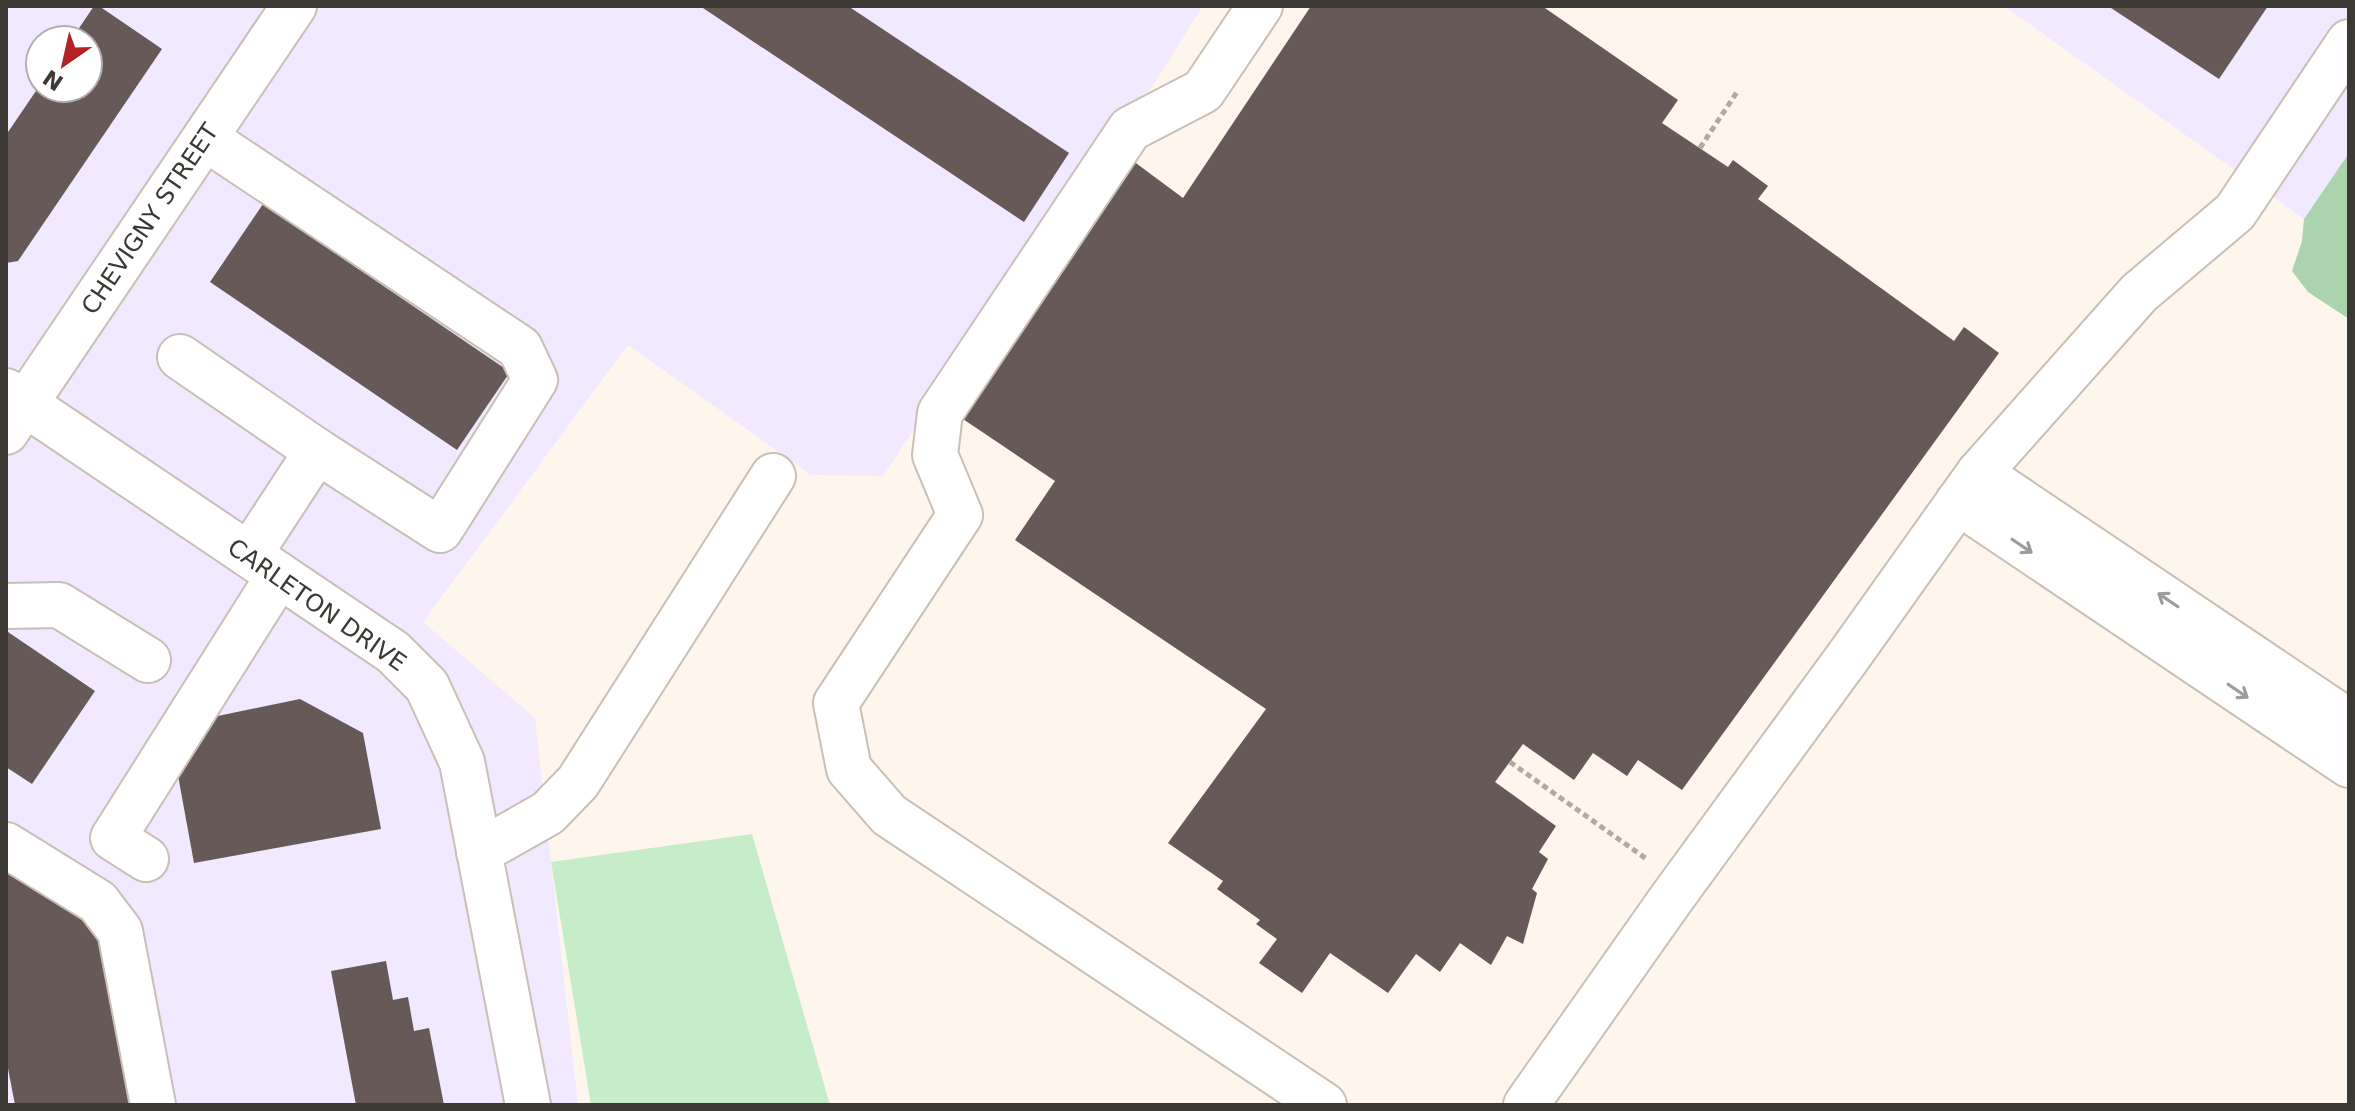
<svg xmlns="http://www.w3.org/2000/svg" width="2355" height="1111" font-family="'DejaVu Sans',sans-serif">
  <rect width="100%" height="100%" fill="#fef6ed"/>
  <g fill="#f0e9ff" fill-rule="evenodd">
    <path d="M6,6H1203L1154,84L1117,122L883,476L811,475L628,345L423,622L535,718L578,1105H6ZM40,40H88V88H40Z"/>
    <polygon points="2004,6 2349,6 2349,153 2304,219"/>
  </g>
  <polygon fill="#c6edc7" points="752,834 830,1105 591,1105 551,862"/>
  <polygon fill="#abd3ad" points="2349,153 2349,319 2308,292 2292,271 2302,241 2304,219"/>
  <g fill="#675957">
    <polygon points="94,6 99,6 162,49 18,261 6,263 6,135 38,88 88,88 88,40 71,40"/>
    <polygon points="700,6 848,6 1069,153 1024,222"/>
    <polygon points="1311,6 1542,6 1678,100 1662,123 1728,167 1733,160 1768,186 1758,199 1954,341 1964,327 1999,353 1682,790 1638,760 1627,776 1593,753 1574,780 1523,744 1495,782 1556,826 1539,852 1548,859 1532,889 1537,893 1523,944 1507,936 1491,965 1460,943 1440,972 1416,954 1388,993 1330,953 1302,993 1259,963 1277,939 1256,924 1260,920 1217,889 1223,881 1168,843 1266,709 1015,540 1055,481 948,409 1125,155 1183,198"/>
    <polygon points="2108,6 2268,6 2219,79"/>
    <polygon points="263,204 510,372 457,450 210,282"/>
    <polygon points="8,632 95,691 32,784 6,767"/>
    <polygon points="300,699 363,733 381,829 194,863 177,770 213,717"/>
    <polygon points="6,860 104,924 138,1105 15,1105 6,1058"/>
    <polygon points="386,961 393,1000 408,997 414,1031 429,1028 444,1105 356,1105 331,971"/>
  </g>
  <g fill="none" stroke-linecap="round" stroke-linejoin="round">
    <defs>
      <g id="minor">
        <polyline points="1260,6 1203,91 1130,129 940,413 935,455 960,515 836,703 849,769 889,815 1324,1105"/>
        <polyline points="205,138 520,348 535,380 440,530 317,451 249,555"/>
        <polyline points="180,357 317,451"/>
        <polyline points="6,391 393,652 427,686 462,762 528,1105"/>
        <polyline points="6,432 294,6"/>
        <polyline points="1979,473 2349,722"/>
        <polyline points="1958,502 2349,765"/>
        <polyline points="6,606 59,605 148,660"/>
        <polyline points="6,845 98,902 120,931 153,1105"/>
        <polyline points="479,852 548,813 578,782 773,476"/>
        <polyline points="146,859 113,838 279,575"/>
        <polyline points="1526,1105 1671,899 1848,657 1979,473 2139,293 2235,212 2349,42"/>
      </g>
    </defs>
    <use href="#minor" stroke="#c9bfb4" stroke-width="48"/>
    <g stroke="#b0aaa3" stroke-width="5" stroke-dasharray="6 4" stroke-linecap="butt">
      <polyline points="1700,148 1737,92"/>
      <polyline points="1510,762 1648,860"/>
    </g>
    <use href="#minor" stroke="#fff" stroke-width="44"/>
  </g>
  <defs><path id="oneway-shaft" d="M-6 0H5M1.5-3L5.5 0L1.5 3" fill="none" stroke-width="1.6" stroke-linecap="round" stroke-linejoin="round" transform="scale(2)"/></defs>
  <g stroke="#9e9c9a">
    <use href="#oneway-shaft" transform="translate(2022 546) rotate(34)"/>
    <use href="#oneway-shaft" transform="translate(2168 600) rotate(-146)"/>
    <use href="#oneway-shaft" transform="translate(2238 691) rotate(34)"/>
  </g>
  <g text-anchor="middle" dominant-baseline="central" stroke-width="8" stroke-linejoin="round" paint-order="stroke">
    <g font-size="24" fill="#3c3834" stroke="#fff">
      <text transform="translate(150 219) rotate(-56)">CHEVIGNY STREET</text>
      <text transform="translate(317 605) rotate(35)">CARLETON DRIVE</text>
    </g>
  </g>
  <rect width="2355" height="1111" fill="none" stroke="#3c3834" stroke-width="16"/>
  <g transform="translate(64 64) rotate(214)"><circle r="38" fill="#ffffff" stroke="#b1afae" stroke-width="2"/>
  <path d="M0-6L14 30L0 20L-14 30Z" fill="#b22123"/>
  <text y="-12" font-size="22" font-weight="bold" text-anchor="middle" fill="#3c3834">N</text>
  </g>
</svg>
